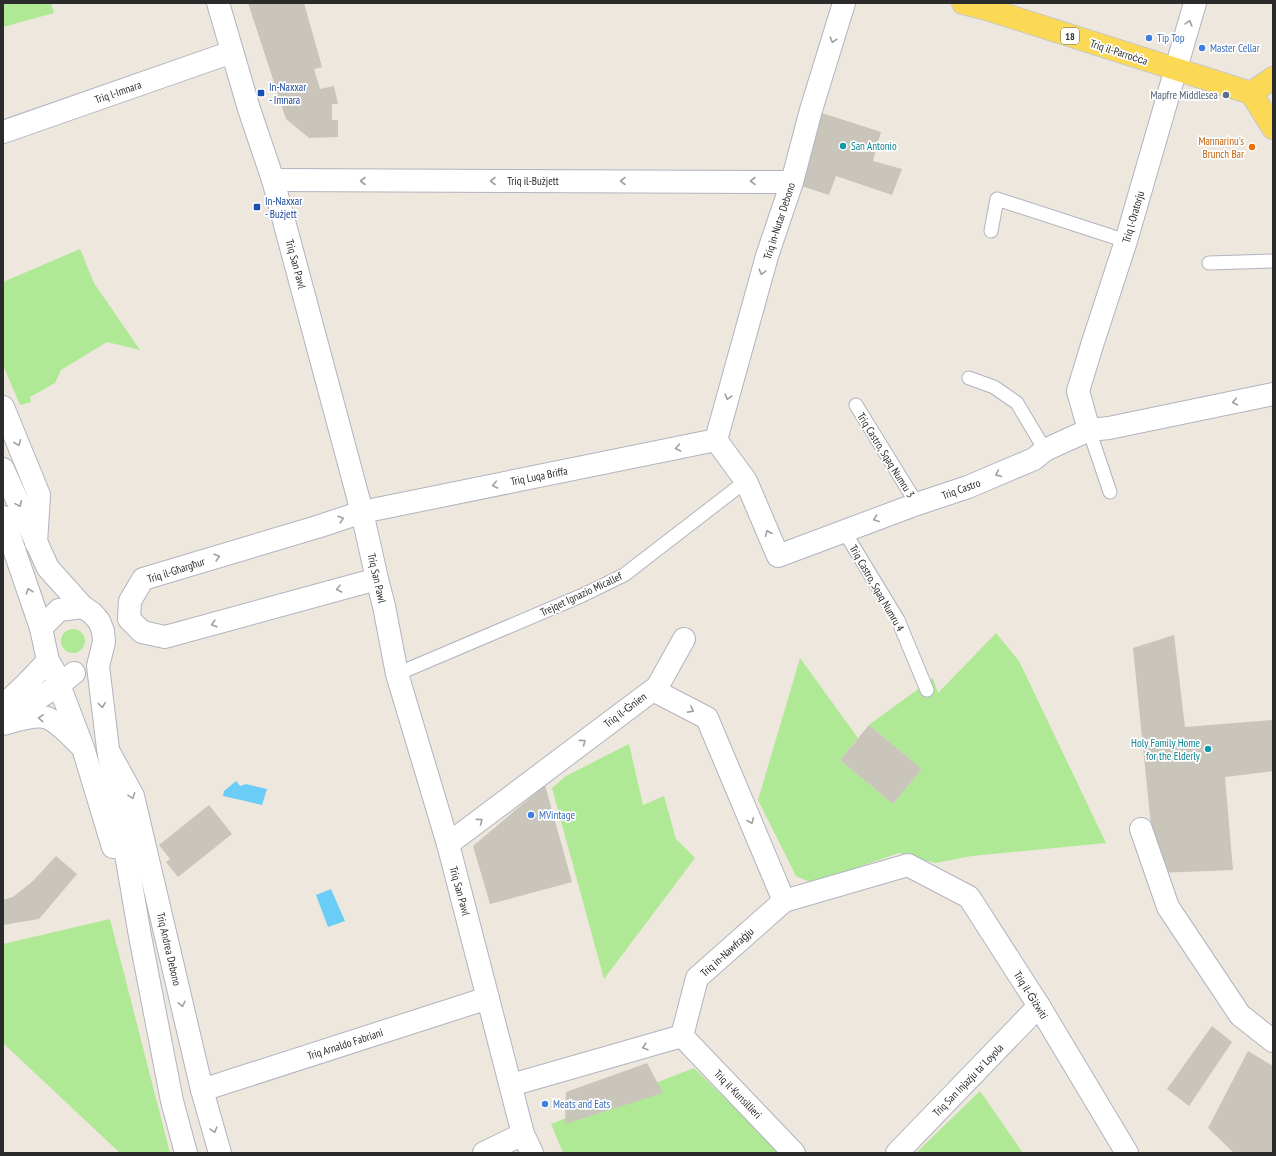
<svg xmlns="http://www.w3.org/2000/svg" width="1276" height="1156" font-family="'PT Sans Narrow',sans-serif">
  <rect width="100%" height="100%" fill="#eee7dd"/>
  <g fill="#afe995">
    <polygon points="3,3 51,3 54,13 3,27"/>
    <polygon points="80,249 94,283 140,350 107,342 61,370 55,383 30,397 31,402 20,405 3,365 3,282"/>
    <circle cx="73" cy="641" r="12"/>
    <polygon points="996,633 1019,661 1106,843 972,856 935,863 899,853 812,883 796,876 758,800 800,658 858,738 840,760 893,804 922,769 869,725 933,678 938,693"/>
    <polygon points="629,744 643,805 664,796 676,839 695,858 604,979 552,788 566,776"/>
    <polygon points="110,919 170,1153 120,1153 3,1043 3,944"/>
    <polygon points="694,1068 781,1153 563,1153 551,1124"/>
    <polygon points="980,1091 1023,1153 916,1153"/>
  </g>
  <g fill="#69cdf7">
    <polygon points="236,781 240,786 246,784 267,789 262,805 223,796 224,791"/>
    <polygon points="331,889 345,921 328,927 316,895"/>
  </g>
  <g fill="#c9c5bb">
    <polygon points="248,3 304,3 322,67 314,69 320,89 334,86 338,104 332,104 332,120 338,120 338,137 309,138 286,119"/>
    <polygon points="819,112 881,132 873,161 902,169 892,195 836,176 829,195 798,185"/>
    <polygon points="1174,635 1185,727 1273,720 1273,771 1225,777 1233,870 1159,873 1151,826 1133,648"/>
    <polygon points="869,725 922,769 893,804 840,760"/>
    <polygon points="545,785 572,882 490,904 473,846"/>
    <polygon points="209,805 232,834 178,877 166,862 170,859 159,845"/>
    <polygon points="56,856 77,874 39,919 3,925 3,900 13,897 34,880"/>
    <polygon points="1212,1026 1232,1042 1189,1106 1167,1089"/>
    <polygon points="1248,1051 1273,1066 1273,1153 1234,1153 1208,1128"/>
    <polygon points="647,1063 663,1093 565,1124 566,1092"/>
  </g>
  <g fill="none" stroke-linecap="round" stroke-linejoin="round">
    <defs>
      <g id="lane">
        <polyline points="991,231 997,199 1126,241"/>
        <polyline points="1209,263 1273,261"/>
        <polyline points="969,378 994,387 1017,403 1045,450"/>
        <polyline points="856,405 917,504"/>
        <polyline points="1089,430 1110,492"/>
        <polyline points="844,531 898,620 927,690"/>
        <polyline points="397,674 583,595 624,575 746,481"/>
      </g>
      <g id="street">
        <polyline points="3,132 232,52"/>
        <polyline points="273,180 792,182"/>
        <polyline points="3,407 39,495 36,543"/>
        <polyline points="1089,430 1078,391 1093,342 1126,241 1195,3"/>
        <polyline points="716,440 746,481 778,556 917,504 968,487 1034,459 1045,450 1089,430 1109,428 1273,394"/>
        <polyline points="716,440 767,256 792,182 811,110 844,3"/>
        <polyline points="377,579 165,637 142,632 129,619 130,601 143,579 317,527 362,512 716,440"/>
        <polyline points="655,691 684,639"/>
        <polyline points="110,754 133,796 202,1090 220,1153"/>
        <polyline points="1141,829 1168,907 1240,1015 1273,1041"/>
        <polyline points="448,844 653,690 707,718 784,901"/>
        <polyline points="682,1036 697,978 784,901 908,865 969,897 1039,1006 1127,1153"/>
        <polyline points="682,1036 794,1153"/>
        <polyline points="511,1085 682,1036"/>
        <polyline points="202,1090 488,998"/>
        <polyline points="484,1153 523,1134"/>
        <polyline points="897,1153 1039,1006"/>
      </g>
      <g id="secondary">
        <polyline points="218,3 249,109 273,180 362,512 377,579 384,606 397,674 448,844 523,1134 532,1153"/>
        <polyline points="3,469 48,568 83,607 92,613 99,621 103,631 104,642 98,666 108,749 140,936 172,1101 186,1153"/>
        <polyline points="3,517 41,628 48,661 53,669 83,748 113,847"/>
        <polyline points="41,628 59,610 83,607"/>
        <polyline points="3,706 24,686 48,661"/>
        <polyline points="5,719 59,685 74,673"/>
        <path d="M3,724C14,721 33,715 44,717C55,719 71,736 79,744"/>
      </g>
      <g id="primary">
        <polyline points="963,3 987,9 1251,93"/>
        <polyline points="1251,93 1273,128"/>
        <polyline points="1251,93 1273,78"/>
      </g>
    </defs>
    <use href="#lane" stroke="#b1b3c0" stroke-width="15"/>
    <use href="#street" stroke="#b1b3c0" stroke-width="24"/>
    <use href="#secondary" stroke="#b1b3c0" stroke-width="24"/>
    <use href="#primary" stroke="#c8c8c8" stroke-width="24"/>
    <use href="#lane" stroke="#fff" stroke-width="13"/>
    <use href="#street" stroke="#fff" stroke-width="22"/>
    <use href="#secondary" stroke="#fff" stroke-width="22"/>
    <use href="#primary" stroke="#fbd955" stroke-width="22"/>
  </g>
  <defs><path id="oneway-chevron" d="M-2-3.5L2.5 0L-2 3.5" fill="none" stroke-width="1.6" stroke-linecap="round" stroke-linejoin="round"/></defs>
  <g stroke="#a0a0a0">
    <use href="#oneway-chevron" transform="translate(1189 23) rotate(-74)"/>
    <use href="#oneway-chevron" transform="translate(833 40) rotate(107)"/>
    <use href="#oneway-chevron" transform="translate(363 181) rotate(-180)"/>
    <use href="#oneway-chevron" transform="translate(493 181) rotate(-180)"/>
    <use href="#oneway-chevron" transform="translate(623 181) rotate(-180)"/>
    <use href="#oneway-chevron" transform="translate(753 181) rotate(-180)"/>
    <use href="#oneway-chevron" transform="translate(762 272) rotate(105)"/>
    <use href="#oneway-chevron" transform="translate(728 397) rotate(105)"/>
    <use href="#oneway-chevron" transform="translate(1235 402) rotate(168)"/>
    <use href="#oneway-chevron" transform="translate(18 443) rotate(68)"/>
    <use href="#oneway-chevron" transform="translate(678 448) rotate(169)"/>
    <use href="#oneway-chevron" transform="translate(998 474) rotate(156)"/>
    <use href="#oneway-chevron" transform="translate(495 485) rotate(169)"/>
    <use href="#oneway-chevron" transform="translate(19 504) rotate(66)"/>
    <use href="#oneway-chevron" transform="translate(341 519) rotate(-19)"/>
    <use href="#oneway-chevron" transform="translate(876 519) rotate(160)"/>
    <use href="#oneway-chevron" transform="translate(768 533) rotate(-113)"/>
    <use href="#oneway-chevron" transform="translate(217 557) rotate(-17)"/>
    <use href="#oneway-chevron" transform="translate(339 589) rotate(166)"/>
    <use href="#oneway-chevron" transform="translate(29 591) rotate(-109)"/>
    <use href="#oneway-chevron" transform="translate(214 624) rotate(164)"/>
    <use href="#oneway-chevron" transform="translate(102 705) rotate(83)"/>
    <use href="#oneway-chevron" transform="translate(691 710) rotate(28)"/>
    <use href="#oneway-chevron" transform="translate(41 718) rotate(-176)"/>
    <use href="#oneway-chevron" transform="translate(583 742) rotate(-37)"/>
    <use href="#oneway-chevron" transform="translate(132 796) rotate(69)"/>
    <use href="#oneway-chevron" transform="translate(480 821) rotate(-37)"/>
    <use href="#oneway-chevron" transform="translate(751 821) rotate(67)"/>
    <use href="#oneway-chevron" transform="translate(182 1004) rotate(77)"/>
    <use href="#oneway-chevron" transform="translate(645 1047) rotate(164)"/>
    <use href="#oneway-chevron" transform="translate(214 1130) rotate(74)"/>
  </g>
  <g fill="#3f7fe0" stroke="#fff" stroke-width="1.5">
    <circle cx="1149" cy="38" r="4"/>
    <circle cx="1202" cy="48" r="4"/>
    <circle cx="531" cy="815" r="4"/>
    <circle cx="545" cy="1104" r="4"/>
  </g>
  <g fill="#1a4fb4" stroke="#fff" stroke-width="1.5">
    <rect x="257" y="89" width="8" height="8" rx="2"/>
    <rect x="253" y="203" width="8" height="8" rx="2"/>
  </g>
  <circle fill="#5c6f8a" stroke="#fff" stroke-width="1.5" cx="1226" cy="95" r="4"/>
  <g fill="#0f9aa8" stroke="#fff" stroke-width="1.5">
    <circle cx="843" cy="146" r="4"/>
    <circle cx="1208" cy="749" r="4"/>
  </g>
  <circle fill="#e8710a" stroke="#fff" stroke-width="1.5" cx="1252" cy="147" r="4"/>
  <g text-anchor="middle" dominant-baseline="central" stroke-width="3.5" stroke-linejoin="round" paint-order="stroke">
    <rect fill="#fff" stroke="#6b6b6b" stroke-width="1" x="1061" y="28" width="18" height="16" rx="3"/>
    <g font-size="10" font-weight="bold" fill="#2b2b2b">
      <text x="1070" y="36">18</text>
    </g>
    <g font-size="11" fill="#366cbe" stroke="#fff" text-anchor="start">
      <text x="1157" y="38">Tip Top</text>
      <text x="1210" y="48">Master Cellar</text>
      <text x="539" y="815">MVintage</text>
      <text x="553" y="1104">Meats and Eats</text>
    </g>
    <g font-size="11" fill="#2b2b2b" stroke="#fff">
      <text transform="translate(1119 52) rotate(18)">Triq il-Parroċċa</text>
      <text transform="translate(118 92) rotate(-19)">Triq l-Imnara</text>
      <text x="533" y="181">Triq il-Bużjett</text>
      <text transform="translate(1133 217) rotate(-74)">Triq l-Oratorju</text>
      <text transform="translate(779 221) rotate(-72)">Triq in-Nutar Debono</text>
      <text transform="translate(296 264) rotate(75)">Triq San Pawl</text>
      <text transform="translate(886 455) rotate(58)">Triq Castro, Sqaq Numru 3</text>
      <text transform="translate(539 476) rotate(-11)">Triq Luqa Briffa</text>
      <text transform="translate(961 489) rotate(-20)">Triq Castro</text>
      <text transform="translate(176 570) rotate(-18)">Triq il-Għargħur</text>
      <text transform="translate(377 578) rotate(77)">Triq San Pawl</text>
      <text transform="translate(877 588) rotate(60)">Triq Castro, Sqaq Numru 4</text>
      <text transform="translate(581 594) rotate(-25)">Trejqet Ignazio Micallef</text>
      <text transform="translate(625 710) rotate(-37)">Triq il-Ġnien</text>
      <text transform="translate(460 891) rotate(75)">Triq San Pawl</text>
      <text transform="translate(169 949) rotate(77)">Triq Andrea Debono</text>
      <text transform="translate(727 952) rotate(-42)">Triq in-Nawfraġju</text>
      <text transform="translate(1031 995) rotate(58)">Triq il-Ġiżwiti</text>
      <text transform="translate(345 1044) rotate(-18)">Triq Arnaldo Fabriani</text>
      <text transform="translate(968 1080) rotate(-46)">Triq San Injazju ta' Loyola</text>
      <text transform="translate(738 1094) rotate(46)">Triq il-Kunsillieri</text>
    </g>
    <g font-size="11" fill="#164399" stroke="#fff" text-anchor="start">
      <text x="269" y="87">In-Naxxar<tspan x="269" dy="13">- Imnara</tspan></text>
      <text x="265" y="201">In-Naxxar<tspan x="265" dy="13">- Bużjett</tspan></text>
    </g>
    <g font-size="11" fill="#4e5e75" stroke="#fff" text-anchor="end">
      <text x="1218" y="95">Mapfre Middlesea</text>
    </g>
    <g font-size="11" fill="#c56008" stroke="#fff" text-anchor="end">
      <text x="1244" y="141">Mannarinu's<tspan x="1244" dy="13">Brunch Bar</tspan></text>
    </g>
    <g font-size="11" fill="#0d838f" stroke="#fff" text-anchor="start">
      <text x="851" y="146">San Antonio</text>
      <text x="1200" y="743" text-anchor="end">Holy Family Home<tspan x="1200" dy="13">for the Elderly</tspan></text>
    </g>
  </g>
  <rect width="1276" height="1156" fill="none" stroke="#2b2b2b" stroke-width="8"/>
</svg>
